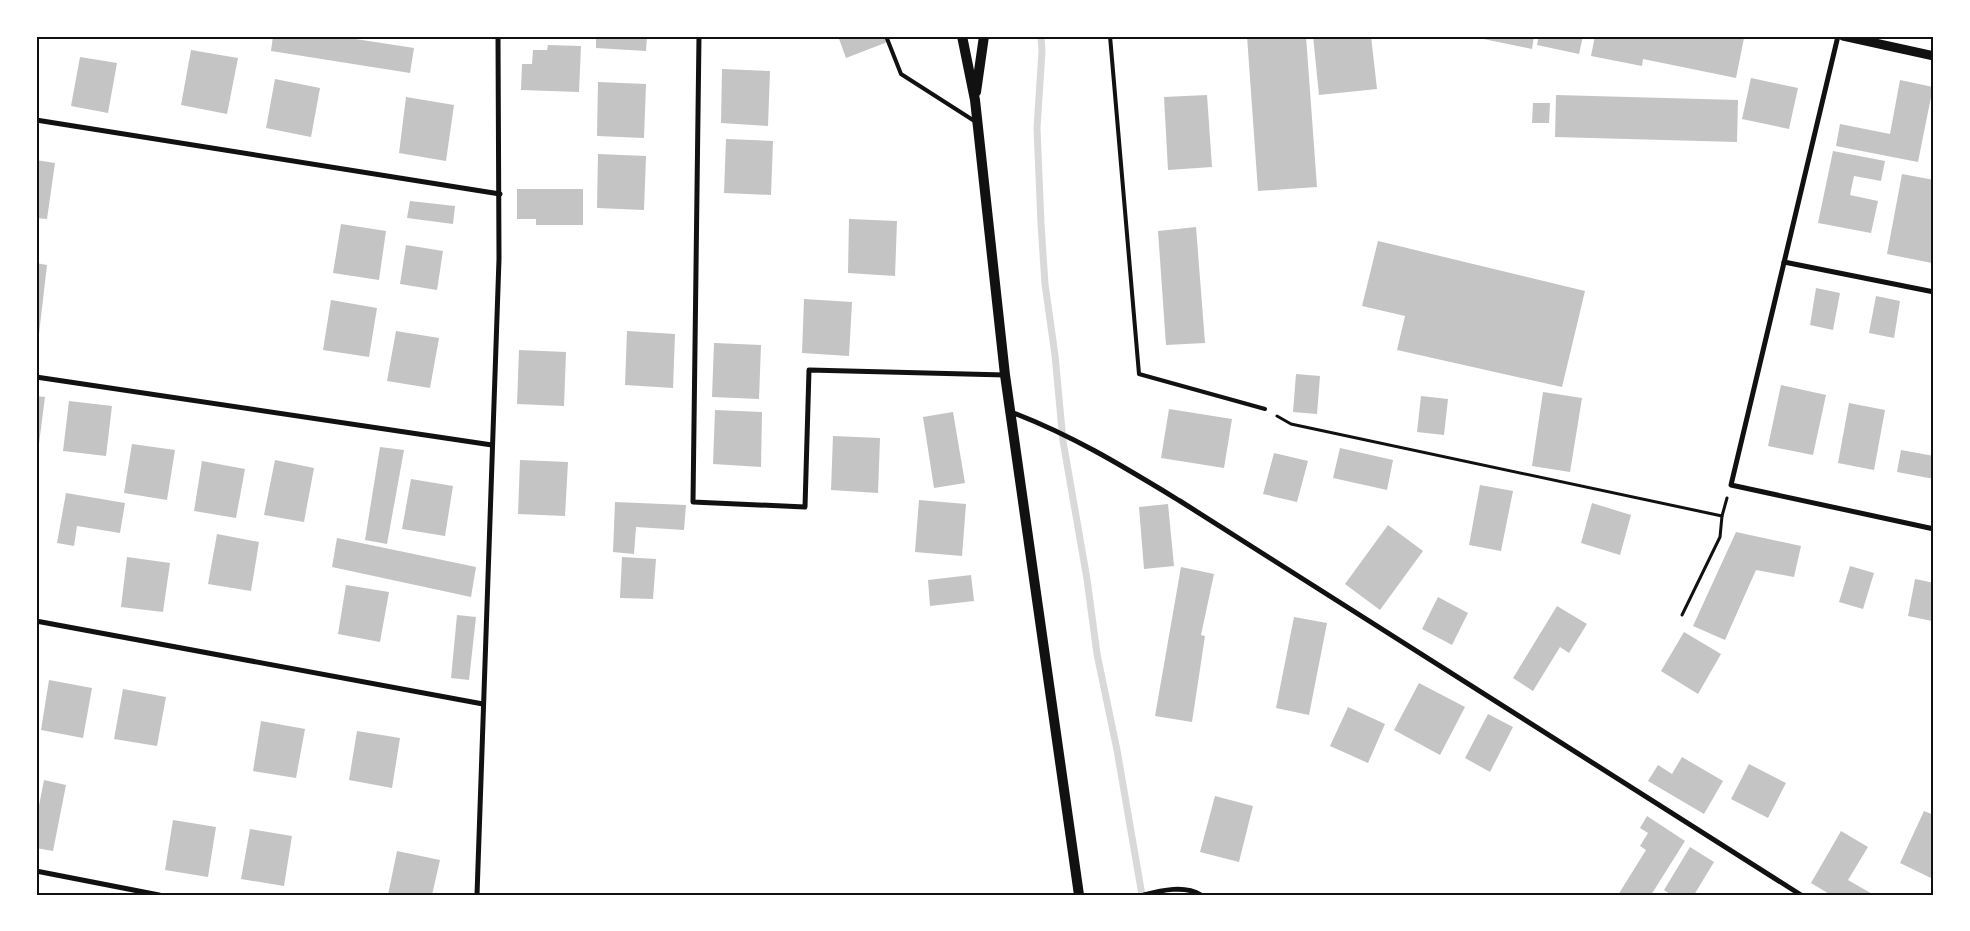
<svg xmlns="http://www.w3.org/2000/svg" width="1970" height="931" font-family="'Source Sans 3',sans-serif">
  <rect width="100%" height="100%" fill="#fff"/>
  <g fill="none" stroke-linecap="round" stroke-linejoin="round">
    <polyline stroke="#d9d9d9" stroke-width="7" points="1041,36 1042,51 1037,128 1041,224 1045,284 1055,355 1063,441 1087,579 1097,654 1117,750 1142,895"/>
  </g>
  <g fill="#c4c4c4">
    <polygon points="273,36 336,36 414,48 410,73 271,51"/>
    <polygon points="596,36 647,36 646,51 596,48"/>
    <polygon points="838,36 888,36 890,41 846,58"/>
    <polygon points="1247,36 1306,36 1317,187 1258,191"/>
    <polygon points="1313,36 1371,36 1377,89 1319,95"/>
    <polygon points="1469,36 1534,36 1532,49"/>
    <polygon points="1539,36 1583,36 1579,54 1537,45"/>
    <polygon points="1595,36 1733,36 1744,38 1736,78 1643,59 1642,66 1591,56"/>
    <polygon points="548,45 581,46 579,92 521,90 522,64 532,64 533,50 547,50"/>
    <polygon points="191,50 238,58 227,114 181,105"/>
    <polygon points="80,57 117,63 108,113 71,106"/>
    <polygon points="722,69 770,71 768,126 721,123"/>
    <polygon points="1751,78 1798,88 1789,129 1742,119"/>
    <polygon points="275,79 320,88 311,137 266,128"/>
    <polygon points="1900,80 1933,87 1918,162 1836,146 1840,124 1890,134"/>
    <polygon points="598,82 646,84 644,138 597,136"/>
    <polygon points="1207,95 1212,167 1168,170 1164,97"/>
    <polygon points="1556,95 1738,100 1737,142 1555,137"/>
    <polygon points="406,97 454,105 446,161 399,153"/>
    <polygon points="1533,103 1550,103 1549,123 1532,123"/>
    <polygon points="726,139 773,141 771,195 724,193"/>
    <polygon points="1833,151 1885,161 1881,181 1854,176 1850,195 1878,201 1871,233 1818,223"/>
    <polygon points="598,154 646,156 644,210 597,208"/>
    <polygon points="36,160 55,163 47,219 36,218"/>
    <polygon points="1902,174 1934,180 1934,252 1932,263 1887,254"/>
    <polygon points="517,189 583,189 583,225 536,225 536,219 517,219"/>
    <polygon points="410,201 455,206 453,224 407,218"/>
    <polygon points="849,219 897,221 895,276 848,273"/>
    <polygon points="341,224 386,231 379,280 333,273"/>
    <polygon points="1196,227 1205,343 1166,345 1158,231"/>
    <polygon points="1378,241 1585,291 1562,387 1397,350 1405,316 1362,306"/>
    <polygon points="406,245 443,251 437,290 400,284"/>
    <polygon points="36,263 47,265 39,334 36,333"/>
    <polygon points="1816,288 1840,293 1833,330 1810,325"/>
    <polygon points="1876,296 1900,301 1894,338 1869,333"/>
    <polygon points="804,299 852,302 849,356 802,353"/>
    <polygon points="331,300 377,308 369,357 323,350"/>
    <polygon points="396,331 439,338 430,388 387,381"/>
    <polygon points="627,331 675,334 673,388 625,385"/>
    <polygon points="714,343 761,345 759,399 712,397"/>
    <polygon points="519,350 566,352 564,406 517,404"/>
    <polygon points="1296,374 1320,376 1317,414 1293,412"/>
    <polygon points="1781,385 1826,395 1813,455 1768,446"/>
    <polygon points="1543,392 1582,398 1570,472 1532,466"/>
    <polygon points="36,396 45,397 39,444 36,444"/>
    <polygon points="1421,396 1448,399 1444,435 1417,432"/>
    <polygon points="69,401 112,406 106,456 63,451"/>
    <polygon points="1849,403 1885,410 1874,470 1838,463"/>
    <polygon points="1169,409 1232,419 1224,468 1161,458"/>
    <polygon points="715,410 762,412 761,467 713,464"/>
    <polygon points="953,412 965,483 934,488 923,417"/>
    <polygon points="833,436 880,438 878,493 831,490"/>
    <polygon points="132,444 175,450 167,500 124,493"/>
    <polygon points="380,447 404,450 387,544 365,540"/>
    <polygon points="1340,448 1393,460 1387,490 1333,478"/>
    <polygon points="1901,450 1934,456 1934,479 1897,472"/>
    <polygon points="1274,453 1308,461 1297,502 1263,494"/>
    <polygon points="275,460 314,468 304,522 264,515"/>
    <polygon points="520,460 568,462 565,516 518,514"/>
    <polygon points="202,461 245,469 236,518 194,511"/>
    <polygon points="411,479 453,486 445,536 402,529"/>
    <polygon points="1480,485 1513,491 1501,551 1469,545"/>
    <polygon points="66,493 125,503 120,533 77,526 74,546 57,543"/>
    <polygon points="919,500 966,504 962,556 915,552"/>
    <polygon points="615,502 686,505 684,530 636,527 634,554 613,552"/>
    <polygon points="1592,503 1631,515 1620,555 1581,543"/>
    <polygon points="1168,504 1174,566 1144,569 1139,507"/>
    <polygon points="1388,525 1423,551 1380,610 1345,584"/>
    <polygon points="1736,532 1801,546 1794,577 1756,570 1725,640 1693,626"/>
    <polygon points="217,534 259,542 251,591 208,584"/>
    <polygon points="337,538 476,567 471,597 332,567"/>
    <polygon points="127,557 170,563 163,612 121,607"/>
    <polygon points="622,557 656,559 653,599 620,598"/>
    <polygon points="1850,566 1874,573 1863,609 1839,602"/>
    <polygon points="1181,567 1214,574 1201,635 1205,636 1192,722 1155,716"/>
    <polygon points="971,575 974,601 930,606 928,580"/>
    <polygon points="1915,579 1934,583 1932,621 1908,616"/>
    <polygon points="346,585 389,592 380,642 338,634"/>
    <polygon points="1438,597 1468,613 1452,645 1422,629"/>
    <polygon points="1557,606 1587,624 1569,653 1560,647 1533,691 1513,678"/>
    <polygon points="457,615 476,617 469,680 451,678"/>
    <polygon points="1294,617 1327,623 1309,715 1276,708"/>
    <polygon points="1684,632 1721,654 1698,694 1661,671"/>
    <polygon points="49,680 92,688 83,738 41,730"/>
    <polygon points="1419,683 1465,707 1440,755 1394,730"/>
    <polygon points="123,689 166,697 157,746 114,739"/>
    <polygon points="1348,707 1385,724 1368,763 1330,746"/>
    <polygon points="1488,714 1513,727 1490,772 1465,758"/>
    <polygon points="261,721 305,729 296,778 253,771"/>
    <polygon points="357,731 400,738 392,788 349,780"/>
    <polygon points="1682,757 1723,781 1704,814 1648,781 1658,765 1672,774"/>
    <polygon points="1749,764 1786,783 1768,818 1731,799"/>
    <polygon points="44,780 66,785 53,851 36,848 36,821"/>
    <polygon points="1215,796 1253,806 1239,862 1200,852"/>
    <polygon points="1924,811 1934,815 1933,879 1900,863"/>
    <polygon points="1647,816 1685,841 1651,895 1618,895 1646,850 1640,846 1648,833 1640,828"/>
    <polygon points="173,820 216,827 208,877 165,870"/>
    <polygon points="250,829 292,836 284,886 241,879"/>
    <polygon points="1841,831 1868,847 1848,880 1874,895 1831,895 1811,883"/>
    <polygon points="1690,847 1714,862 1694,895 1671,895 1664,890"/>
    <polygon points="397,851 440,860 432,895 388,895"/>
  </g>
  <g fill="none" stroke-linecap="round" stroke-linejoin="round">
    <g stroke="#111" stroke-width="3">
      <polyline points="1277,416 1291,424 1722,516 1727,498"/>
      <polyline points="1682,615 1720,537 1722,516"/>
    </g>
    <g stroke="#111" stroke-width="4">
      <polyline points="886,36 901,74 976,122"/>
      <polyline points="1110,36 1139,374 1265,409"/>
    </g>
    <g stroke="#111" stroke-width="5">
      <polyline points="699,36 693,502 805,507 809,370 1005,375"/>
      <polyline points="1838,36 1731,485 1934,529"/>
      <polyline points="36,120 500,194"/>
      <polyline points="1784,262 1934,292"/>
      <polyline points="36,377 492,445"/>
      <path d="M1011,412C1072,435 1124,467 1180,501L1801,895"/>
      <polyline points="36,621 483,704"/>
      <polyline points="36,871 159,895"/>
      <polyline points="477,895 499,259 498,36"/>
      <path d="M1144,895C1162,890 1185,885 1201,895"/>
    </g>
    <polyline stroke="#111" stroke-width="9" points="1843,36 1934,56"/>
    <g stroke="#111" stroke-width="10">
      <polyline points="962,36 975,100 1005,375 1079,895"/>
      <polyline points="976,92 984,36"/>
    </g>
  </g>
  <rect width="1970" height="931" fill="none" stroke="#ffffff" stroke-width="75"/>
  <rect x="38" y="38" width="1894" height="856" fill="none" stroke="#111" stroke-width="2"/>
</svg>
